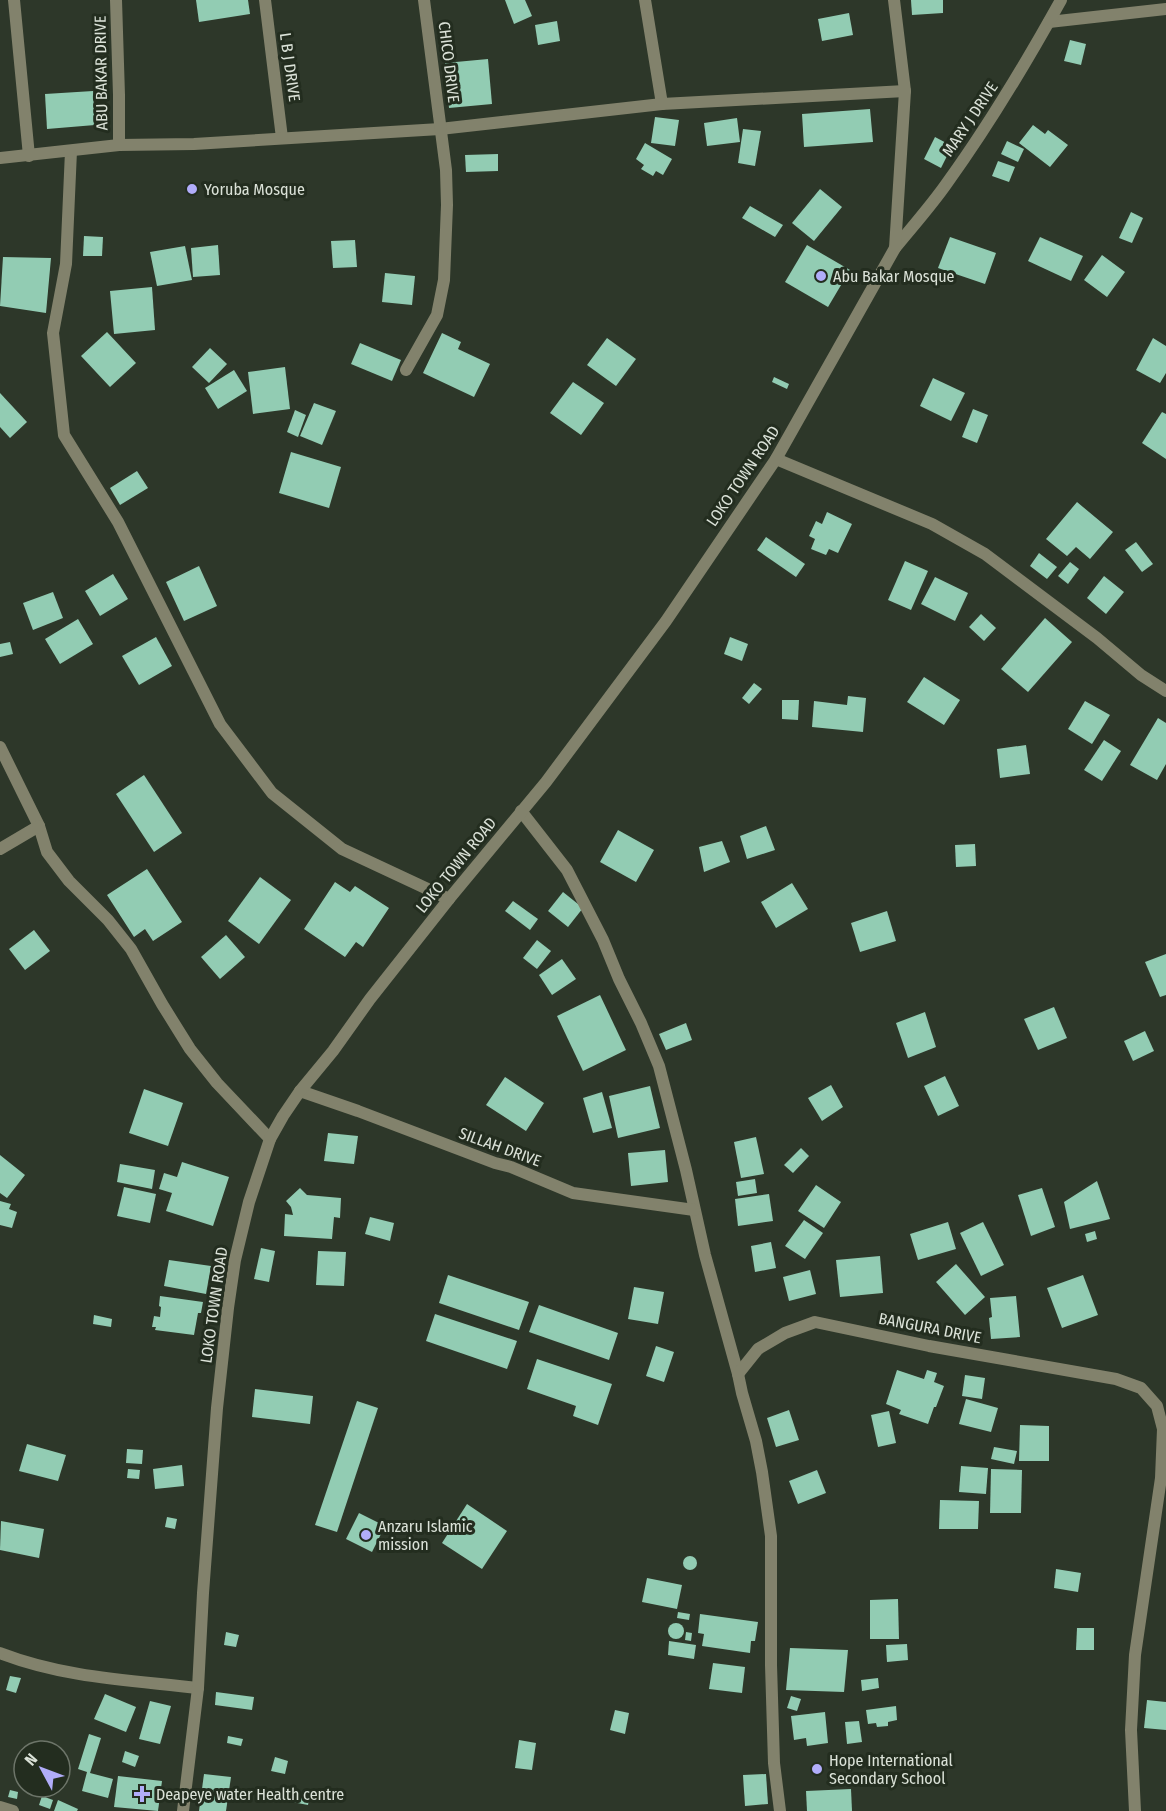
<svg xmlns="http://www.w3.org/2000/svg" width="1166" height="1811" font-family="'Fira Sans Condensed',sans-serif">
  <rect width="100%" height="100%" fill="#2d3729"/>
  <g fill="#92ccb3">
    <polygon points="196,0 248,0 250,14 199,22"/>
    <polygon points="505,0 525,0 532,16 514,24"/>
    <polygon points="911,0 943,0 943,13 912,15"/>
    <polygon points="849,13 853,35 822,41 818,19"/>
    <polygon points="557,21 560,41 538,45 535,25"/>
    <polygon points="1070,40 1086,44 1081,65 1064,61"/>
    <polygon points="488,59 492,104 449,108 445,63"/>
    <polygon points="93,91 95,125 47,129 45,94"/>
    <polygon points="870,109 873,142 804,147 802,114"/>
    <polygon points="655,117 679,120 675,146 651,143"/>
    <polygon points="737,118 740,142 707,146 704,123"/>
    <polygon points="1033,125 1045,134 1048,130 1068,145 1050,167 1019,143"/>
    <polygon points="743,129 761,131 755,166 738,163"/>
    <polygon points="935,137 952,146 941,168 924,159"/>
    <polygon points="1007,141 1024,149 1018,162 1001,154"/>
    <polygon points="645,143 672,159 663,175 656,171 653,176 641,169 644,165 636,159"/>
    <polygon points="498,154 498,171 466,172 465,155"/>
    <polygon points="998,161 1015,167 1009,182 992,176"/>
    <polygon points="820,189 842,207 814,241 792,223"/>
    <polygon points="750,206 783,225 775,237 742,218"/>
    <polygon points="1131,212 1143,218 1132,243 1119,238"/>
    <polygon points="84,236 103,237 102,256 83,256"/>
    <polygon points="950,237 996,253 985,284 938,268"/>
    <polygon points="1040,237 1083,256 1071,281 1028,261"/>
    <polygon points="355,240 357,267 333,268 331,241"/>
    <polygon points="218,245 220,275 193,277 191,248"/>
    <polygon points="807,245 850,270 828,307 785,282"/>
    <polygon points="185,246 192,280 157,286 150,252"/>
    <polygon points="1102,255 1125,272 1107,297 1084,280"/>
    <polygon points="3,257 51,258 46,313 0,306"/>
    <polygon points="385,273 415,276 412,305 382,302"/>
    <polygon points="152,287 155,330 114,334 110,291"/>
    <polygon points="107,332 136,363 110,387 81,356"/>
    <polygon points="442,333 461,342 458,349 490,364 474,397 423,373"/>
    <polygon points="607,338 636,359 616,386 587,365"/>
    <polygon points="1153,338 1166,346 1166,373 1160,383 1136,370"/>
    <polygon points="360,343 401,360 392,381 351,364"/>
    <polygon points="210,348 227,364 209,383 192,367"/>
    <polygon points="285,367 290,409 253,414 248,372"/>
    <polygon points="234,370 247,391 218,409 205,388"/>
    <polygon points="774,377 789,384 787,389 772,382"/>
    <polygon points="933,378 965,393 951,421 920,406"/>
    <polygon points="573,382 604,403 581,435 550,413"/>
    <polygon points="0,393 27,422 10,438 0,427"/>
    <polygon points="314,403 336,411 322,445 300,436"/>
    <polygon points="973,409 988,415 977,443 962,437"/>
    <polygon points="295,410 306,415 298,437 287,432"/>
    <polygon points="1162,412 1166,414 1166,459 1142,443"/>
    <polygon points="291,452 341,467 329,508 279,493"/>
    <polygon points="137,471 148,488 120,505 110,488"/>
    <polygon points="1077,502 1113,532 1090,559 1076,547 1067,556 1046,539"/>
    <polygon points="827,512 852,524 838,553 829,549 826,555 811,549 815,539 809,536 816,521 822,524"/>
    <polygon points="766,537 805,564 796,577 757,550"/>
    <polygon points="1136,542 1153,564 1142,572 1125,550"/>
    <polygon points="1039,553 1057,567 1047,579 1030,566"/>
    <polygon points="905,561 928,571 911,610 888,600"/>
    <polygon points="1070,562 1079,569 1068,584 1058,576"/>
    <polygon points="199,566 217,606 184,621 166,582"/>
    <polygon points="113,574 128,599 100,616 85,591"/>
    <polygon points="1104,576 1124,592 1106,614 1087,598"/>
    <polygon points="935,577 968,593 955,621 921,604"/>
    <polygon points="53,592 63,618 33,630 23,603"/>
    <polygon points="981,614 996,628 984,641 969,627"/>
    <polygon points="1045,618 1072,642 1028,692 1001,669"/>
    <polygon points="78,619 93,644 60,664 45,639"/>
    <polygon points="156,637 172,666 139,685 122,656"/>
    <polygon points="730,637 748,644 742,661 724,654"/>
    <polygon points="10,642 13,654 0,657 0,644"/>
    <polygon points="924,677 960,700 944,725 907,702"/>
    <polygon points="754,683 762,689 749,704 742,698"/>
    <polygon points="848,696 866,698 863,732 812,727 814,701 847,705"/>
    <polygon points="782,700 799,700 798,720 782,719"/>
    <polygon points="1085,701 1110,715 1092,744 1068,729"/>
    <polygon points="1158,718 1166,723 1166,764 1157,780 1130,765"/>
    <polygon points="1104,740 1121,751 1102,781 1084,770"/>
    <polygon points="1026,745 1030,774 1000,778 997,749"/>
    <polygon points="144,775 182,833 154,852 116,794"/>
    <polygon points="766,826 775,850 747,859 740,836"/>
    <polygon points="618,830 654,850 636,882 600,862"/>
    <polygon points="722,841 730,862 704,872 699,847"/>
    <polygon points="975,844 976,866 956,867 955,845"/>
    <polygon points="147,869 182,922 153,941 145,929 134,937 107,895"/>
    <polygon points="260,877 291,900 259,944 228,921"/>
    <polygon points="335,882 350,892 355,886 389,908 363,947 356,942 345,957 304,929"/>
    <polygon points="792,883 808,909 776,928 761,902"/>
    <polygon points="563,892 583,908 568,927 548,911"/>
    <polygon points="513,901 538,919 530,930 505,911"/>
    <polygon points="887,911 896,941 860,952 851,923"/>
    <polygon points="34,930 50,951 25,970 9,949"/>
    <polygon points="226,935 245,957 220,979 201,957"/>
    <polygon points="537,940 551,951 537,969 523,958"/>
    <polygon points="1166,954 1166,995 1160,997 1145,962"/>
    <polygon points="562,959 576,979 552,995 539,975"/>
    <polygon points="600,995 626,1050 583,1071 557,1016"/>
    <polygon points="1054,1007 1067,1038 1038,1050 1024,1019"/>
    <polygon points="925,1012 936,1047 908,1058 896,1023"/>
    <polygon points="686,1023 692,1040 666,1050 659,1034"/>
    <polygon points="1145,1031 1154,1051 1133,1061 1124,1041"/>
    <polygon points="945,1076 959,1106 938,1116 924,1086"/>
    <polygon points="505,1077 544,1103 526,1131 486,1105"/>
    <polygon points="831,1085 843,1107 822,1121 808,1098"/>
    <polygon points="650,1086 660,1128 618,1138 609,1096"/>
    <polygon points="144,1089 183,1103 168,1146 129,1133"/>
    <polygon points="602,1092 612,1128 593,1133 583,1098"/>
    <polygon points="328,1133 358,1136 354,1164 324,1161"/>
    <polygon points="756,1137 764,1174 741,1178 734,1142"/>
    <polygon points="801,1148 809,1156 793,1173 784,1165"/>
    <polygon points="665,1150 668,1182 631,1186 628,1153"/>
    <polygon points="0,1155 25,1175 7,1198 0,1193"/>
    <polygon points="182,1162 229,1177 213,1226 166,1211 172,1193 159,1189 164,1173 177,1177"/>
    <polygon points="120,1164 155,1170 152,1189 117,1182"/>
    <polygon points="755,1179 757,1193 738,1196 736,1182"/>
    <polygon points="1097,1181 1110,1219 1070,1229 1064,1202"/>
    <polygon points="816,1185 841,1202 824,1228 798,1211"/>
    <polygon points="124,1187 156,1194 150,1223 117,1216"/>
    <polygon points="300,1188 307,1195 341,1198 340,1218 334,1217 332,1239 284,1236 285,1214 293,1215 291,1207 286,1201"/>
    <polygon points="1042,1188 1055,1227 1031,1236 1018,1195"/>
    <polygon points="769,1194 773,1221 738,1226 735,1199"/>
    <polygon points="0,1201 11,1204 9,1209 17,1212 12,1228 0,1225"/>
    <polygon points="370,1217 394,1223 390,1241 365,1234"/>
    <polygon points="804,1220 823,1233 805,1259 785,1246"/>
    <polygon points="948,1222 956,1249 918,1260 910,1234"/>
    <polygon points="983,1222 1004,1265 981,1276 960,1233"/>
    <polygon points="1095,1231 1097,1239 1087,1242 1085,1234"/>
    <polygon points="771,1242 776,1268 755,1272 751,1246"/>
    <polygon points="261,1248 275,1251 269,1282 254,1279"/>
    <polygon points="318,1251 346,1252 344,1286 316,1285"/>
    <polygon points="880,1256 883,1293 840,1297 836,1260"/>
    <polygon points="169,1260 211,1266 206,1294 164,1286"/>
    <polygon points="956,1264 985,1297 965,1315 936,1282"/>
    <polygon points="810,1270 816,1294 789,1301 783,1277"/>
    <polygon points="448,1275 529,1302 519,1330 439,1303"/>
    <polygon points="1083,1275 1098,1315 1062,1328 1047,1288"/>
    <polygon points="634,1287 664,1292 658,1324 628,1319"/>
    <polygon points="160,1296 203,1302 201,1313 198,1313 194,1335 155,1330 156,1327 152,1327 154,1316 160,1317 161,1307 159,1306"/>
    <polygon points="1016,1296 1020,1337 991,1339 989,1318 992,1317 990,1298"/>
    <polygon points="539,1305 618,1333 609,1360 529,1332"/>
    <polygon points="435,1314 517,1341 507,1369 426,1341"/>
    <polygon points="94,1315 112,1319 111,1327 93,1324"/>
    <polygon points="656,1346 674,1352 664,1382 646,1376"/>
    <polygon points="537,1359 612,1384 598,1425 573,1416 576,1406 527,1389"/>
    <polygon points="897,1370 924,1379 927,1370 937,1373 934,1382 944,1386 936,1407 934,1407 928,1424 899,1414 901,1410 886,1404"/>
    <polygon points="965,1375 985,1378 982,1399 962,1396"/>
    <polygon points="255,1389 313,1396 310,1424 252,1417"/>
    <polygon points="966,1399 998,1408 991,1432 959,1424"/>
    <polygon points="357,1401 378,1408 337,1532 315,1525"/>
    <polygon points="789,1410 799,1440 776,1447 767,1418"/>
    <polygon points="889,1411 896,1443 878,1447 871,1415"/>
    <polygon points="1020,1425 1049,1426 1049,1461 1019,1461"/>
    <polygon points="27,1444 66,1455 58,1481 19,1471"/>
    <polygon points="994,1447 1017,1451 1014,1464 991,1459"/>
    <polygon points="127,1449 143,1450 142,1464 126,1463"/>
    <polygon points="182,1465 184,1486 155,1489 153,1469"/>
    <polygon points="961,1466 988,1468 986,1494 959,1492"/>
    <polygon points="128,1469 140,1470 139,1479 127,1478"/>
    <polygon points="991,1469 1022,1470 1021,1513 990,1513"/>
    <polygon points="817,1470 826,1493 798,1504 789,1481"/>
    <polygon points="940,1500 979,1501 978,1529 939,1529"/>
    <polygon points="467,1504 507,1531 482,1569 442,1543"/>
    <polygon points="359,1513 385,1526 372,1552 346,1539"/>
    <polygon points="167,1517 177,1519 175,1529 165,1527"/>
    <polygon points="1,1521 44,1529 39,1558 0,1550"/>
    <circle cx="690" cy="1563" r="7"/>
    <polygon points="1056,1569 1081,1573 1078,1592 1054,1588"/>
    <polygon points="647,1578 682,1585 677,1609 642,1602"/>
    <polygon points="898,1599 899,1639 870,1639 870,1600"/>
    <polygon points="678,1612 690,1614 689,1620 677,1618"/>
    <polygon points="700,1614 758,1622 755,1641 751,1641 750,1653 702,1646 704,1634 698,1633"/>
    <circle cx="676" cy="1631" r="8"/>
    <polygon points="1077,1628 1094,1628 1094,1650 1076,1650"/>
    <polygon points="226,1632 239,1635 236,1647 224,1645"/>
    <polygon points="686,1632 692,1633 691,1641 685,1640"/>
    <polygon points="669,1641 696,1645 694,1659 668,1655"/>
    <polygon points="907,1644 908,1660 887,1662 886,1645"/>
    <polygon points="790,1648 848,1650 844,1692 786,1690"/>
    <polygon points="713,1663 745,1667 742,1693 709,1689"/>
    <polygon points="10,1676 21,1678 16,1693 6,1690"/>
    <polygon points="878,1678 879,1688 862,1691 861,1680"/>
    <polygon points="216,1692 254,1697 252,1710 215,1705"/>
    <polygon points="105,1694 136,1707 126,1732 94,1719"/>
    <polygon points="791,1696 801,1699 797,1711 787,1708"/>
    <polygon points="1147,1700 1166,1702 1166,1730 1144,1728"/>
    <polygon points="150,1701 171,1706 160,1744 139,1739"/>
    <polygon points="896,1706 897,1720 888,1722 888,1726 877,1727 876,1723 868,1724 866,1710"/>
    <polygon points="615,1710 629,1713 625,1734 610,1730"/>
    <polygon points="825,1712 828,1743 807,1746 806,1738 794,1740 791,1716"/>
    <polygon points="859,1721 862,1742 847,1744 845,1722"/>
    <polygon points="89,1734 101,1738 90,1773 113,1779 108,1798 82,1791 87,1772 78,1769"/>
    <polygon points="228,1736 243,1739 241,1746 227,1743"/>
    <polygon points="519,1740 536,1743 532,1770 515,1768"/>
    <polygon points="125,1751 139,1756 135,1767 122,1762"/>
    <polygon points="275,1757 288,1761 285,1774 271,1771"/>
    <polygon points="204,1774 231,1777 226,1811 199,1811"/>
    <polygon points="766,1774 768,1804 745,1806 743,1775"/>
    <polygon points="118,1776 162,1781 158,1811 114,1807"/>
    <polygon points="851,1789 852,1811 807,1811 806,1791"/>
    <polygon points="10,1790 18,1792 17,1799 8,1797"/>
    <polygon points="293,1792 310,1794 308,1805 292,1802"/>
    <polygon points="42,1796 53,1800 50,1809 39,1805"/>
    <polygon points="58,1800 78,1809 77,1811 54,1811"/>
  </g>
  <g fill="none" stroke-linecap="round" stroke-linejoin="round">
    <g stroke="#82826c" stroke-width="12">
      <polyline points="14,0 29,156"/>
      <polyline points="116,0 119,95 119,145"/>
      <polyline points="265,0 282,138"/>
      <polyline points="645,0 662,104"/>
      <polyline points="1049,22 1166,9"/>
      <polyline points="71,151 66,264 53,333 64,435 118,522 220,724 272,793 342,849 449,899"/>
      <polyline points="0,158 119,145 194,144 440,129 662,104 905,91"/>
      <path d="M895,248C912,227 931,206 947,183C989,125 1026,63 1061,0"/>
      <polyline points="406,370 437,315 444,280 447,205 446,170 424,0"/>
      <polyline points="776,459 932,524 985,554 1097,638 1141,675 1166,691"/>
      <polyline points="0,747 39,826 47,852 69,881 108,920 131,949 162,1004 190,1049 217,1083 270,1139"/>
      <polyline points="521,811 567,870 603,940 619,979 641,1023 659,1066 686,1170 705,1255 738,1374 742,1393 756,1441 762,1472 771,1536 771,1665 774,1763 780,1811"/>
      <polyline points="0,849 39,826"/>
      <polyline points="300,1091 358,1111 495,1163 511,1167 573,1193 694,1210"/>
      <polyline points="738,1374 758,1349 785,1333 815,1322 929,1346 1116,1379 1141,1388 1157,1406 1163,1429 1161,1478 1135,1655 1131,1730 1135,1811"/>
      <path d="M0,1653C65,1678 130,1680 198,1688"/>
      <polyline points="0,1807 13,1811"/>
      <polyline points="183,1811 198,1688 203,1593 217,1408 228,1308 235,1260 249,1202 270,1139 283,1116 300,1091 333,1051 370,999 449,899 546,782 666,621 776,459 895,248 905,91 894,0"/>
    </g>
  </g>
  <g fill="#b1adfa" stroke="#232d1f" stroke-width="2">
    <circle cx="192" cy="189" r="6"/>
    <circle cx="821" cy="276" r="6"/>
    <circle cx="366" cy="1535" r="6"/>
    <circle cx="817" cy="1769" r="6"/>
    <path d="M139 1785h6v6h6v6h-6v6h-6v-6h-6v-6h6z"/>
  </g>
  <g text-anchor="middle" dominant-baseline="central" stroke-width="6" stroke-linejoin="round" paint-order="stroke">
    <g font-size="16" fill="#dbe2d8" stroke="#232d1f">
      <text transform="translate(449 62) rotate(83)">CHICO DRIVE</text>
      <text transform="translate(290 67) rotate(82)">L B J DRIVE</text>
      <text transform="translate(101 73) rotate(-91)">ABU BAKAR DRIVE</text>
      <text transform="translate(970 119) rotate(-56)">MARY J DRIVE</text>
      <text transform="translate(743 476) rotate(-56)">LOKO TOWN ROAD</text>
      <text transform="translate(456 865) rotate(-51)">LOKO TOWN ROAD</text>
      <text transform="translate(500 1147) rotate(20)">SILLAH DRIVE</text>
      <text transform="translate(214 1305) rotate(-82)">LOKO TOWN ROAD</text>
      <text transform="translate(930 1328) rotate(11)">BANGURA DRIVE</text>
    </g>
    <g font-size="16" fill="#dbe2d8" stroke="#232d1f" text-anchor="start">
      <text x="204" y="189">Yoruba Mosque</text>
      <text x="833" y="276">Abu Bakar Mosque</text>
      <text x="378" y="1526">Anzaru Islamic<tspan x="378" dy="18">mission</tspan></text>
      <text x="829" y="1760">Hope International<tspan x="829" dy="18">Secondary School</tspan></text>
      <text x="156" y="1794">Deapeye water Health centre</text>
    </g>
  </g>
  <g transform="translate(42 1769) rotate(311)"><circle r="28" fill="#232d1f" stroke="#6d7569" stroke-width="1.5"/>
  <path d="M0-4.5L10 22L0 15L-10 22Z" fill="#b1adfa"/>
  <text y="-9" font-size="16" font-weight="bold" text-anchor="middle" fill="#dbe2d8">N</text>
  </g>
</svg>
